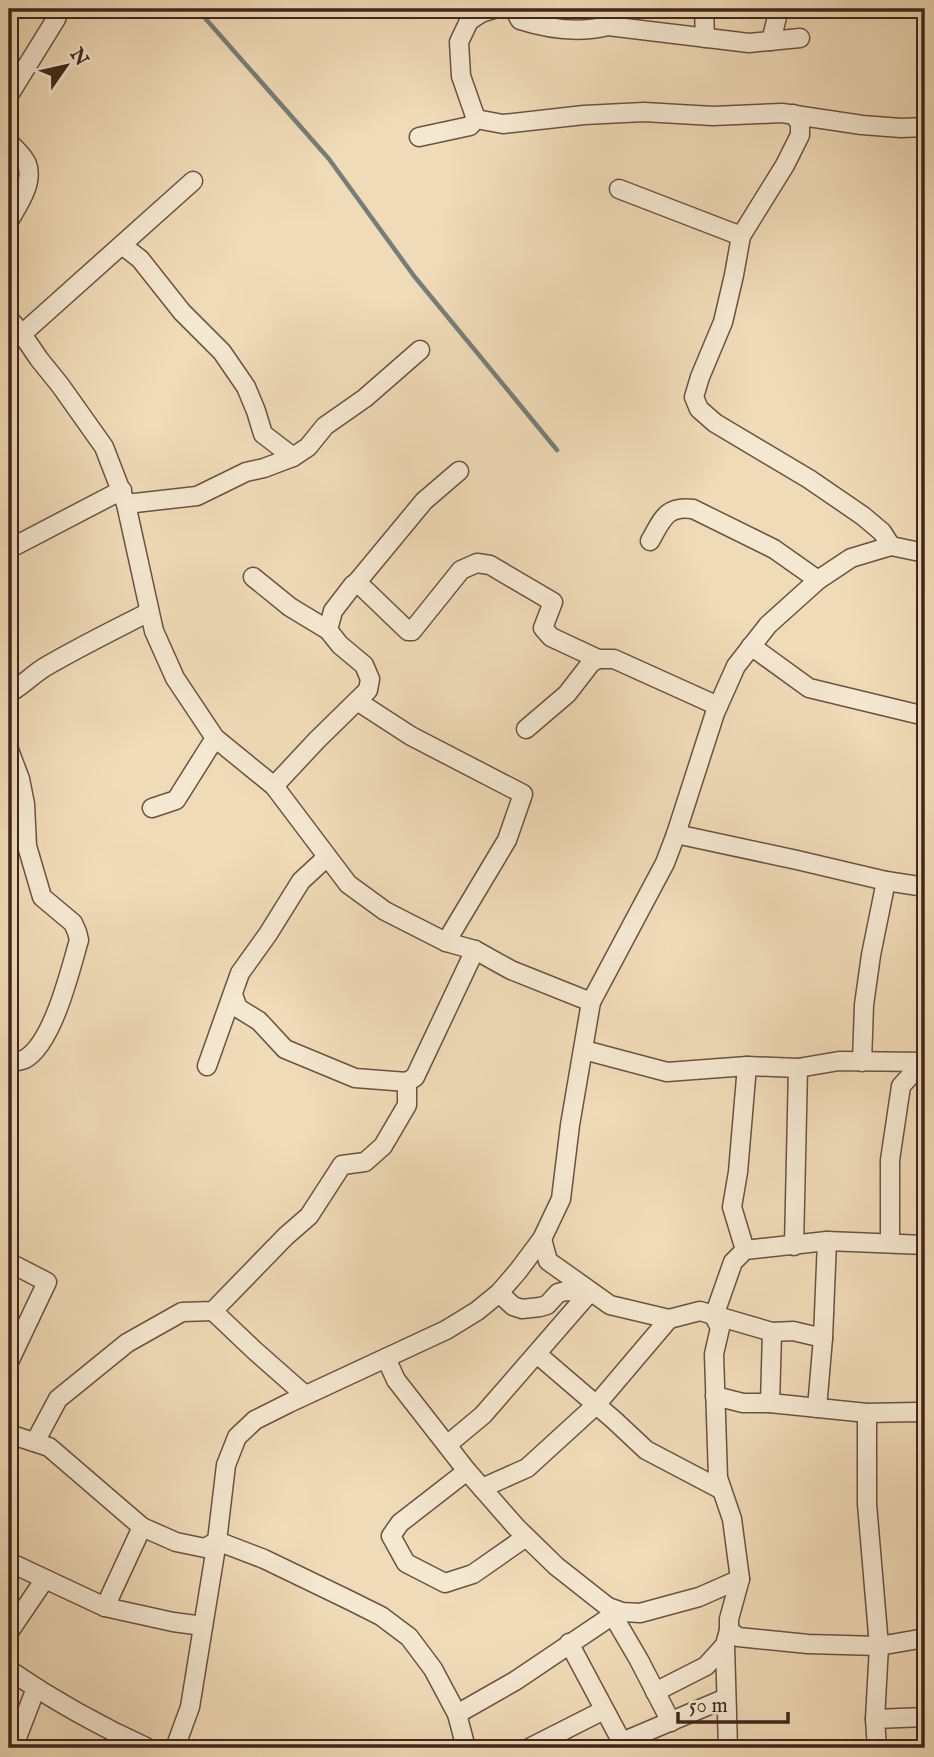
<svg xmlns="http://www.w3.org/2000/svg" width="934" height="1757" font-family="'IM FELL English',serif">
  <rect width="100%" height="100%" fill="#f0dbb8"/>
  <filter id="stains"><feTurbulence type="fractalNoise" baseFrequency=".00286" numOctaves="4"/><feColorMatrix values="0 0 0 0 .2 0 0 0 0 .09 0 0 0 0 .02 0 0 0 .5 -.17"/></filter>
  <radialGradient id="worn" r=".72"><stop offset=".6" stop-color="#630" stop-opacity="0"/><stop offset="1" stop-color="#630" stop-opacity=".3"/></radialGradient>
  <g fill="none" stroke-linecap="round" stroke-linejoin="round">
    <polyline stroke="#777e79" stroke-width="4.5" points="197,9 329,159 414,276 557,450"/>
    <defs>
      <g id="minor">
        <path d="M514,9L520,20C548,29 580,33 608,26L749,43L800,38"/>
        <polyline points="704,9 705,38"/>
        <polyline points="771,41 779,9"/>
        <polyline points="9,95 56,19 60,9"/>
        <polyline points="793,114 800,123 800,135 785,165 741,236 734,275 723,322 700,377 694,397 699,409 715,423 809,479 863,516 882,532 891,546"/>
        <polyline points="476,119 461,76 459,42 469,21 481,13 494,9"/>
        <polyline points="419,137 470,126 476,119 503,124 584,115 644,112 713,116 782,113 862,125 901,128 925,127"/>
        <path d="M9,142C15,149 24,156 27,164C34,183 18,205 9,221"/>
        <polyline points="619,189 741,236"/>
        <polyline points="122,245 140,259 182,312 222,352 246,387 256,411 263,434 293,457"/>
        <polyline points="9,319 22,334 39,359 60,385 104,447 126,504 154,631 175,678 215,738 274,786 348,884 385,911 446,942 475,950 511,970 591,1002"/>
        <polyline points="22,334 193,181"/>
        <polyline points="126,504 197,496 246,472 264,468 293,457 308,447 325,426 365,398 420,350"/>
        <path d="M650,541C662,520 666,505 693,509L774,549L818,580"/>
        <polyline points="9,549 122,490"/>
        <polyline points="253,577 290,607 328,630 340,645 364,665 370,679 368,690 317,740 274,786"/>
        <polyline points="357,582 408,631 412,631 461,570 477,563 490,565 553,602 543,628 551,637 598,659 614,659 718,706"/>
        <polyline points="328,630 333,611 353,585 357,582 424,501 459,471"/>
        <polyline points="751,646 809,688 925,716"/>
        <path d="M9,693C22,686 32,675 45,667C79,647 114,630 149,612"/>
        <polyline points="357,701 411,736 523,794 507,840 446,942"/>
        <polyline points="526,729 567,694 591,663 598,659"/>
        <path d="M9,750L20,779L25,804L27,846L42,897L73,923L77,932L79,940C70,971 53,1043 25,1059C20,1061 14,1062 9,1063"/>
        <polyline points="152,808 176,800 215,738"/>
        <polyline points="676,834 797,860 886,881 925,887"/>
        <polyline points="233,995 238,1008 259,1021 285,1049 355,1078 407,1082"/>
        <polyline points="584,1050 667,1072 747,1066 798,1068 839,1061 925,1062"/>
        <polyline points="862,1062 864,1005 871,955 886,881"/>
        <polyline points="207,1066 240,973 268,934 301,881 327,857"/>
        <polyline points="542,1239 548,1261 610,1305 669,1319 700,1311 772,1332 793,1331 823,1338"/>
        <polyline points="890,1243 890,1160 901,1086 923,1062"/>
        <polyline points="794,1246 798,1068"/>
        <polyline points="745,1250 732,1207 738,1172 747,1066"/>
        <polyline points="499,1293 513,1306 522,1309 540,1307 547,1305 558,1293 566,1291 592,1293"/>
        <polyline points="213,1311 254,1350 305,1395"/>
        <polyline points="537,1354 614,1420 646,1450 722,1490"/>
        <polyline points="386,1358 396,1380 467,1471 516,1527 556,1566 608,1607 639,1660 671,1722"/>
        <polyline points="9,1362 47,1282 16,1266"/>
        <polyline points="715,1396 743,1403 770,1403 867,1413 916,1412 925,1415"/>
        <polyline points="770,1403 772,1332"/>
        <polyline points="817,1408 823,1338 827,1241"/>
        <polyline points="867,1413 867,1504 879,1646 875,1719 877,1748"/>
        <polyline points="9,1434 49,1447 142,1527 176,1542 205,1548 217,1541 264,1559 349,1600 381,1616 409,1637 433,1669 457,1714 466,1748"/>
        <polyline points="35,1442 58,1399 127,1343 182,1312 213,1311 286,1236 309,1216 342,1165 365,1162 383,1146 407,1105 407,1082 415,1077 475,950"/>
        <polyline points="447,1445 483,1415 589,1293"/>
        <polyline points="467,1471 400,1523 391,1536 406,1563 445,1583 473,1574 526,1537"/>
        <polyline points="482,1488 527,1468 596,1405 669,1319"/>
        <polyline points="9,1562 105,1607 173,1622 203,1626"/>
        <polyline points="105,1607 142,1527"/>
        <polyline points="608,1607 622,1612 640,1613 699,1597 740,1579"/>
        <polyline points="729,1630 738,1637 808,1644 879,1646 925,1638"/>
        <polyline points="9,1632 45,1579"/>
        <polyline points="569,1643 625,1748"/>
        <path d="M9,1670C53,1700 99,1726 148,1748"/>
        <polyline points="655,1692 706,1666 725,1645"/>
        <polyline points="457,1714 515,1681 613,1615"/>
        <polyline points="875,1719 925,1717"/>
        <polyline points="622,1742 726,1698"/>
        <polyline points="13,1748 36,1688"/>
        <polyline points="175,1748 190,1707 217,1541 226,1465 237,1437 255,1420 289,1403 446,1330 477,1311 499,1293 518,1271 542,1239 561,1199 570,1125 591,1002 665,863 676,834 715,713 736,666 768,625 818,580 851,558 891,546 925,553"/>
        <polyline points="529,1748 604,1710"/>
        <polyline points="728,1748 725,1645 729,1630 729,1619 740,1579 732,1519 718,1478 714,1354 720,1328 714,1316 733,1262 745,1250 827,1241 925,1245"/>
      </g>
    </defs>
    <use href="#minor" stroke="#6b5342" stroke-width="21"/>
    <use href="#minor" stroke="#f5e8d1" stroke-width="18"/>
  </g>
  <rect width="934" height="1757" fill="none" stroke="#f0dbb8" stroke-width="35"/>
  <rect x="10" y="10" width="913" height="1736" fill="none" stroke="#3f261b" stroke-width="3.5"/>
  <rect x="18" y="18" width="899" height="1722" fill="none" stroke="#3f261b" stroke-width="2"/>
  <g transform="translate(66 66) rotate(56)" stroke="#f5e8d1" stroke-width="5" paint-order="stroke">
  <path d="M0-5L12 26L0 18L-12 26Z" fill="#3f261b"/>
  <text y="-10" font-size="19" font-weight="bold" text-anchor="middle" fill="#3f261b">N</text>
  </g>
  <path d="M678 1712v10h110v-10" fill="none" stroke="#3f261b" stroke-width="3.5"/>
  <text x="689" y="1712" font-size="21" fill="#3f261b" stroke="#f5e8d1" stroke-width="5" paint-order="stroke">50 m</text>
  <rect width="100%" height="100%" filter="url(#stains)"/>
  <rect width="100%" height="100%" fill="url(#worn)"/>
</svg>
